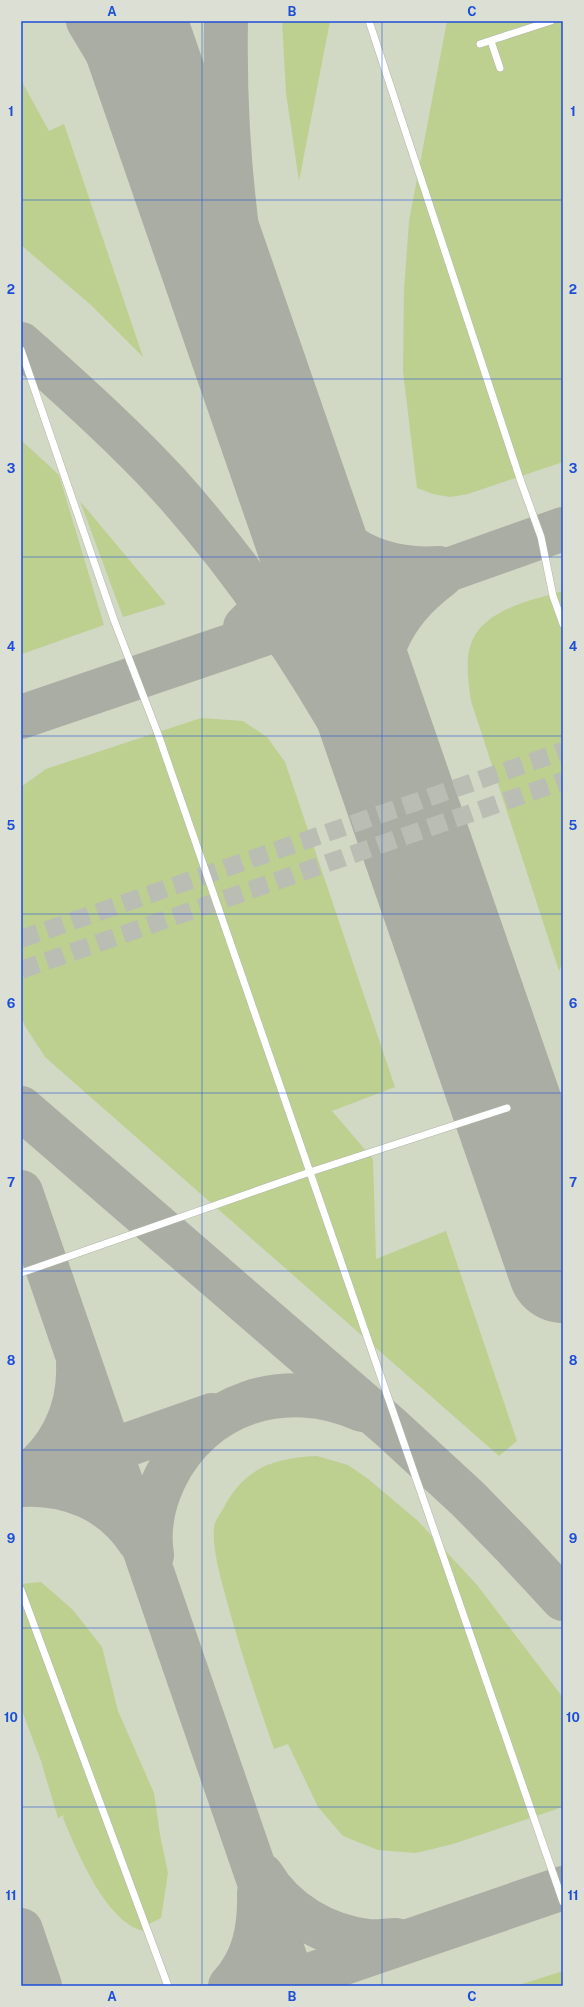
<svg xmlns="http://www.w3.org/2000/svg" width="584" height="2007" font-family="'Public Sans',sans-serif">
  <rect width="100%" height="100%" fill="#dce0d4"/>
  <rect fill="#d1d8c4" x="21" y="21" width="542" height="1965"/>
  <g fill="#bdd090">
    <polygon points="282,21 330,21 299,181 286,93"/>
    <polygon points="447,21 563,21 563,462 468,494 450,497 433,494 417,488 403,371 404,290 409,221"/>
    <polygon points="21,80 49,131 64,124 143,357 91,305 21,245"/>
    <polygon points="21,440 59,475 104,625 22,654"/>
    <polygon points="80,501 166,604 123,617"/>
    <path d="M563,591V961L559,971L471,701C469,687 467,673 468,658C472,611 526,602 563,591Z"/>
    <polygon points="201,718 243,721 267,737 285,762 395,1087 332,1111 373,1159 376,1259 446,1231 517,1441 499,1456 45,1057 25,1026 21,1016 21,787 46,769"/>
    <path d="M317,1456L348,1465L367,1478L418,1521L477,1585L561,1695L563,1698V1805L557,1809L453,1844L416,1853L378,1850L343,1836L318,1807L288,1744L274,1749C256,1697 239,1647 225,1594C220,1576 212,1546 214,1528C214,1522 220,1514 223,1509C244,1468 273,1458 317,1456Z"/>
    <path d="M41,1582L73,1610L102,1647L118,1711L154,1793L160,1835L168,1873L161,1918L147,1925L144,1931C106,1923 77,1851 63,1818L64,1815L58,1818L41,1761L21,1708V1584Z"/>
    <polygon points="563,1971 563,1986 516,1986"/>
  </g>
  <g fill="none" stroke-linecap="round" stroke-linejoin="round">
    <g stroke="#aaada3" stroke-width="44">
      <polyline points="88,21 136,101 222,284"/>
      <path d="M226,21C224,129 234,239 257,345C273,415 296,484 315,554"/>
      <path d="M21,344C71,389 123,435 168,484C249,574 317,677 374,784C405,841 430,902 457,961"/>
      <path d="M300,502C339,547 377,572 439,568"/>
      <path d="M245,627C279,595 297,553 292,506"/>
      <polyline points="21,717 335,610 563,529"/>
      <path d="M376,727C371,662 387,616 441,576"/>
      <polyline points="21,1108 391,1428 468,1499 513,1545 563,1599"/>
      <polyline points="21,1192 295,1986"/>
      <path d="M21,1479C60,1453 80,1410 78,1364"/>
      <polyline points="21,1482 212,1415"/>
      <path d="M21,1485C69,1482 113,1501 139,1541"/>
      <path d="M152,1555C148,1529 154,1501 165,1478C202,1402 286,1376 362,1410"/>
      <path d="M262,1875C284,1912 325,1936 368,1941C377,1942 387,1940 396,1940"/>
      <polyline points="21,1930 40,1986"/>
      <path d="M230,1986C254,1960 260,1928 259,1893"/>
      <polyline points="277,1986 563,1888"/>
    </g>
    <polyline stroke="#aaada3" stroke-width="110" points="131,21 563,1268"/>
    <g stroke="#babdb3" stroke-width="18" stroke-dasharray="18 9" stroke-linecap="butt">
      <polyline points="21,939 563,751"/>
      <polyline points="21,970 563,781"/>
    </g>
    <defs>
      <g id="service">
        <polyline points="369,21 520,479 541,537 553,596 563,624"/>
        <polyline points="491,41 500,68"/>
        <polyline points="480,44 551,21"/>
        <polyline points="21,350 114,620 158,734 563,1902"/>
        <polyline points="21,1273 310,1172 507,1108"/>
        <polyline points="21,1590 168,1986"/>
      </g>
    </defs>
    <use href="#service" stroke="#b2b6aa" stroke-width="8"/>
    <use href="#service" stroke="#fff" stroke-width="7"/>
  </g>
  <path fill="none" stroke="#1d4ed8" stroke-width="1" stroke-opacity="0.55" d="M202,21V1986M382,21V1986M21,200H563M21,379H563M21,557H563M21,736H563M21,914H563M21,1093H563M21,1271H563M21,1450H563M21,1628H563M21,1807H563"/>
  <rect width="584" height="2007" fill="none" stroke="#dce0d4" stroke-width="44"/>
  <rect x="22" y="22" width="540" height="1963" fill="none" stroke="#1d4ed8" stroke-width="1.5"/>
  <g font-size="13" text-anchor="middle" font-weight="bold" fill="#1d4ed8">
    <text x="112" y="16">A</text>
    <text x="292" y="16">B</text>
    <text x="472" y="16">C</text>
    <text x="11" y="116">1</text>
    <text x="573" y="116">1</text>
    <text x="11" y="294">2</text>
    <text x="573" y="294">2</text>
    <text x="11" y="473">3</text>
    <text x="573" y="473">3</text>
    <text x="11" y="651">4</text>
    <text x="573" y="651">4</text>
    <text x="11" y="830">5</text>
    <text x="573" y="830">5</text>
    <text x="11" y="1008">6</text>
    <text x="573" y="1008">6</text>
    <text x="11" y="1187">7</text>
    <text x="573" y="1187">7</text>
    <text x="11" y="1365">8</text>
    <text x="573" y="1365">8</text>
    <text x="11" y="1543">9</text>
    <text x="573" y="1543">9</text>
    <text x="11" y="1722">10</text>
    <text x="573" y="1722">10</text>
    <text x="11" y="1900">11</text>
    <text x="573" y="1900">11</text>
    <text x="112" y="2001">A</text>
    <text x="292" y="2001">B</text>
    <text x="472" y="2001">C</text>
  </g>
</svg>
